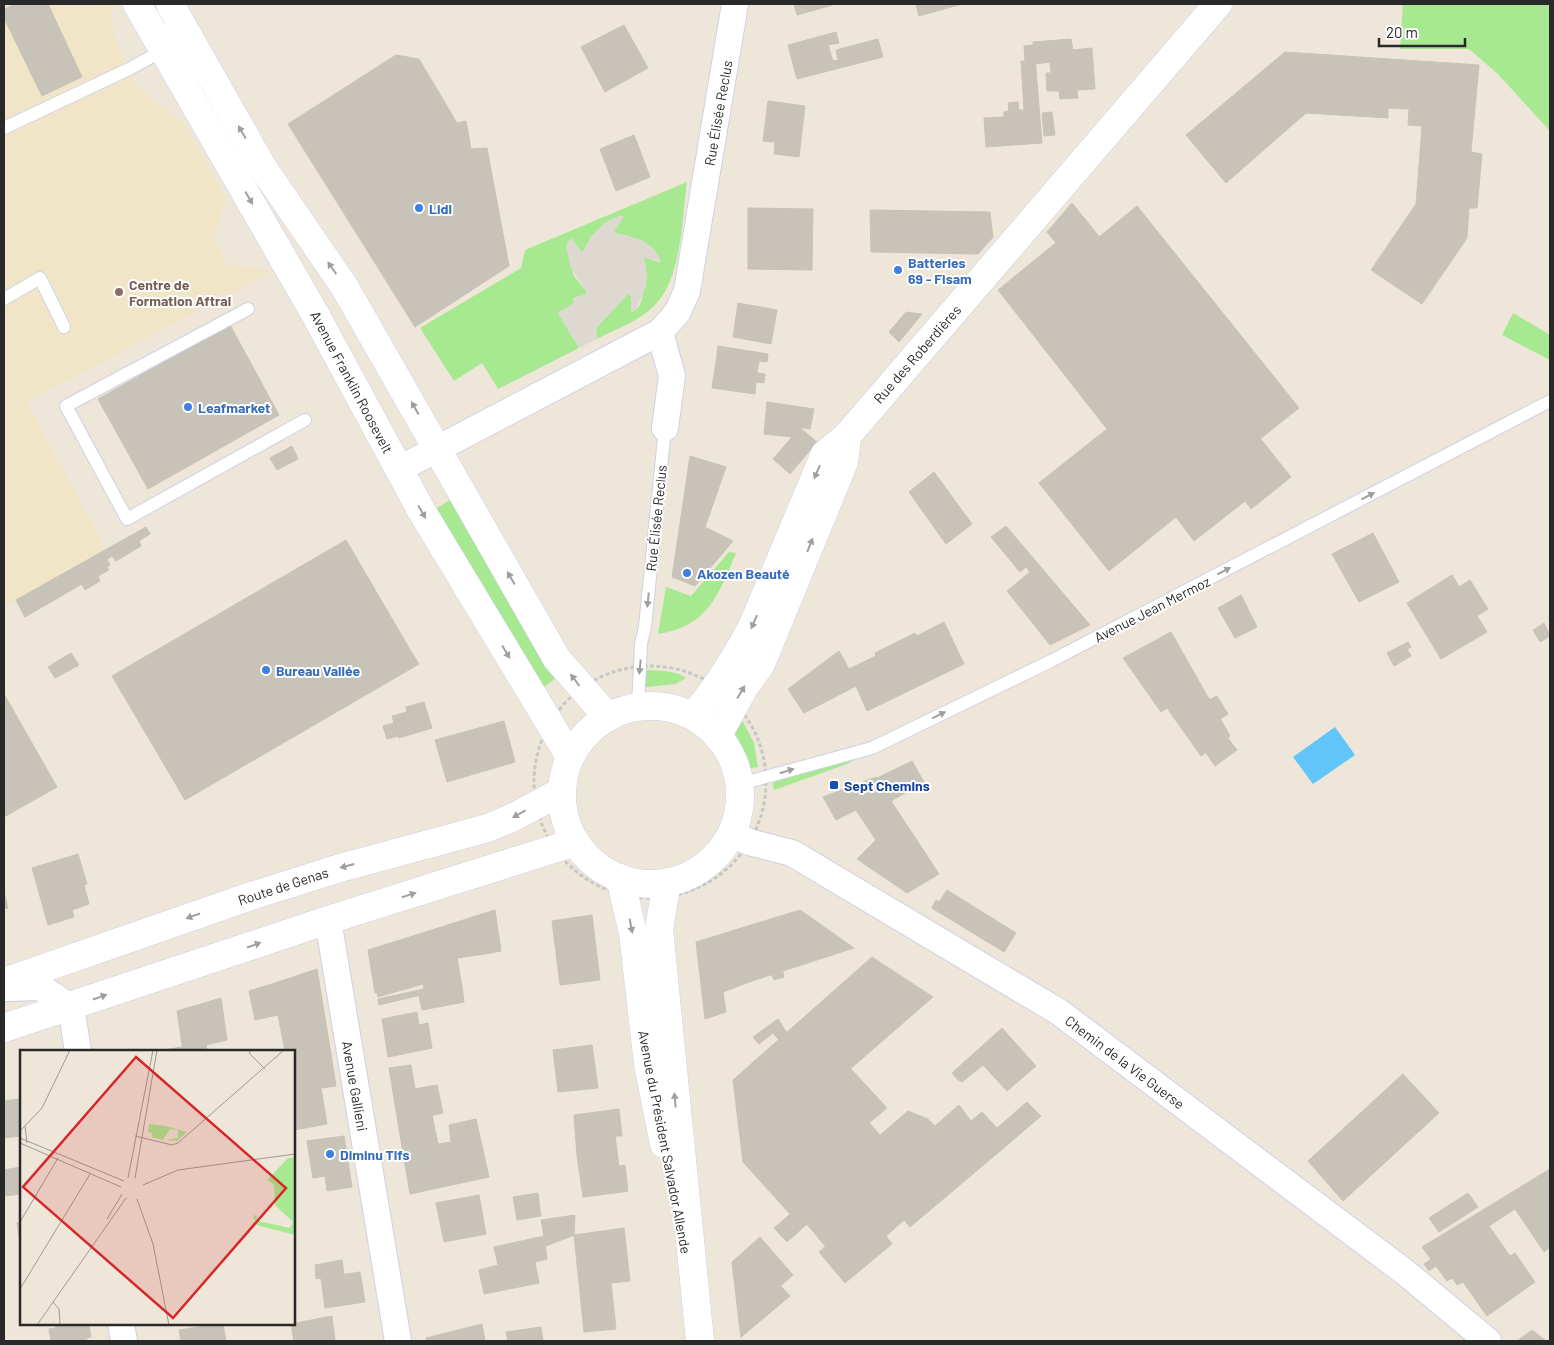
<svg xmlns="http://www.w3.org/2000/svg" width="1554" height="1345" font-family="Barlow,sans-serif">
  <rect width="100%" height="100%" fill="#ede6d9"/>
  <polygon fill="#f0e6c7" points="4,4 111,4 115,38 136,85 187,126 225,199 214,240 227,264 274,271 27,402 106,550 4,607"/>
  <g fill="#a7e990">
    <polygon points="1403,4 1550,4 1550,131 1498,74 1469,49 1400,49"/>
    <path d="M687,182C682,218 682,279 654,306C639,321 616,329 597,339L596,328L628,294L631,296V312C648,310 643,269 644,257L661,263L629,236L615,233L614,231L623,218L591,237L582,253L571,238L566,246L574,276L586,291V295L573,298L574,303L558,313L579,348L498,389L482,363L454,381L420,328L521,268L525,250Z"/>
    <polygon points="1513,313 1550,335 1550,360 1502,335"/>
    <polygon points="455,497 556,678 539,691 432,511"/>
    <path d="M729,552L736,553C718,596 708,626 658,634L666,587L691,596Z"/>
    <path d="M646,670C660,671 675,670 686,678L675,684L646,687L644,682Z"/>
    <polygon points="741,718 754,743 758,767 747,769 740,764 732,732"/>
    <polygon points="859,757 847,764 774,790 773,783 781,779"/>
  </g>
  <polygon fill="#ddd9d1" points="619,216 624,216 623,218 614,231 615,233 642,240 654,249 662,262 644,257 647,275 646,286 636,310 631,312 631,296 628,294 596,328 597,339 579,348 558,313 574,303 573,298 586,294 586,291 571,268 566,246 571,238 582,253 591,237 604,223"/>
  <polygon fill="#62c5f9" points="1335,727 1355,755 1313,784 1293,757"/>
  <g fill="#c8c3b9" stroke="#c8c3b3">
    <polygon points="16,4 48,4 82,77 42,96 4,18 4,9"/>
    <polygon points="794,4 836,4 797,15"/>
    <polygon points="916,4 962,4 919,16"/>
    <polygon points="624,25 648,68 605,92 581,47"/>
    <polygon points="836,32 839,43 828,45 833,61 838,60 836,50 878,39 883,57 797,79 788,45"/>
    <polygon points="1071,39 1073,50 1092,48 1095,89 1077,90 1078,98 1060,99 1059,91 1047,91 1046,73 1051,73 1050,62 1035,64 1033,42"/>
    <polygon points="1034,45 1042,143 986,147 984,118 1004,117 1004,112 1009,111 1008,103 1018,102 1019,110 1024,110 1021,61 1025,61 1024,46"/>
    <polygon points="1285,52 1479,65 1471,152 1482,154 1477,208 1469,208 1467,238 1422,304 1371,270 1416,204 1422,126 1408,125 1409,109 1388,108 1388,118 1306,113 1226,183 1186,135"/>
    <polygon points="396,55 419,59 457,123 466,121 471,149 487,148 509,266 415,327 288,124"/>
    <polygon points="768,101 805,106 799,157 774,154 775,142 763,141"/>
    <polygon points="1052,112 1055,135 1044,136 1042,113"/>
    <polygon points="634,135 650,177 616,191 600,149"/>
    <polygon points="1072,203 1085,219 1056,243 1047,232"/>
    <polygon points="1137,206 1299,408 1260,439 1099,237"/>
    <polygon points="748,208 813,209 812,270 748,269"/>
    <polygon points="870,210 990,212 993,237 978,254 871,252"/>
    <polygon points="1085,219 1291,477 1251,509 1245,501 1194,541 1176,517 1109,571 1039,483 1107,429 998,290"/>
    <polygon points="738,303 777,310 771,344 733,337"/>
    <polygon points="906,312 922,314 899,342 889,332"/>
    <polygon points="230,325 279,415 148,489 98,399"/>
    <polygon points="718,346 768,354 767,362 717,355"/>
    <polygon points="717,355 759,361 757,373 765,374 764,383 756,382 755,394 712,388"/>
    <polygon points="767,402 814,409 810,429 799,427 817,442 790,474 773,459 792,437 764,434"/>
    <polygon points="292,446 298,459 277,470 270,458"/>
    <polygon points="690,456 726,467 705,527 733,541 695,586 672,577"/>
    <polygon points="934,472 972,524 946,544 909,492"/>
    <polygon points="1006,526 1090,625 1050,645 1007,591 1030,572 1026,567 1020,572 991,537"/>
    <polygon points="146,527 150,534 139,541 141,546 116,561 112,556 107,559 110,565 107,567 109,570 98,576 100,581 85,590 82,584 25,617 16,600"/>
    <polygon points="1373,533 1399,582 1359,602 1332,554"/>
    <polygon points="346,540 409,648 405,651 341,543"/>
    <polygon points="341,543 405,651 409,648 419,664 185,800 112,676"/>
    <polygon points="1452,575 1487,632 1441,659 1407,603"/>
    <polygon points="1470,580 1488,609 1477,616 1459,587"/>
    <polygon points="1241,595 1257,627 1235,638 1218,608"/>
    <polygon points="944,622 964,664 867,711 856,686 804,713 788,689 839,651 849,669 876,656 875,653 915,633 917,636"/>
    <polygon points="1544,623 1550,636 1540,642 1533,630"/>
    <polygon points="1171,632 1230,736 1201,756 1167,708 1161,712 1123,658"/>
    <polygon points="1408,642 1411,647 1407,649 1411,656 1394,666 1387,653"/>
    <polygon points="71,653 79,665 55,678 48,667"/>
    <polygon points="4,694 57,787 4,817"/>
    <polygon points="1217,696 1228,714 1220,719 1209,700"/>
    <polygon points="424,702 432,728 399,738 398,736 387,739 383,726 394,723 392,716 407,712 406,707"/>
    <polygon points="504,721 515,762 447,782 435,740"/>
    <polygon points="1227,737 1237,750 1215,766 1206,753"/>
    <polygon points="912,761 924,782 891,801 939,874 907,893 857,859 876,840 856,810 836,820 823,797 876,777 877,778"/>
    <polygon points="78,854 87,884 84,885 89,904 72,910 74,917 48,925 32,868"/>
    <polygon points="947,890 1016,933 1004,952 932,908 936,900 939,902"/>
    <polygon points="4,892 8,908 4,909"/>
    <polygon points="495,910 501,951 491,953 485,913"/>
    <polygon points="800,910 854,948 752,981 738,929"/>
    <polygon points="485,913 491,953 457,958 451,924"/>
    <polygon points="592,915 600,980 560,985 552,921"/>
    <polygon points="451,924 462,986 425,994 422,980 375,993 368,950"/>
    <polygon points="738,929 752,981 723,992 726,1012 705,1019 696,942"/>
    <polygon points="872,957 933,997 743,1162 733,1080"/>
    <polygon points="317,969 329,1042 285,1051 272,984"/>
    <polygon points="783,972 784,977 774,980 772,975"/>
    <polygon points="422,980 423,984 378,997 377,993"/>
    <polygon points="272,984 278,1015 255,1020 249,991"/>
    <polygon points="462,986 464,1002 422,1010 419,996"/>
    <polygon points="424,989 425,994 379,1005 378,999"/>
    <polygon points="221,998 227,1040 206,1045 207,1051 183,1051 177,1011"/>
    <polygon points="417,1012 419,1025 428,1023 432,1048 388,1057 382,1019"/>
    <polygon points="778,1019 787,1033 779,1040 773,1033 759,1044 753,1037"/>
    <polygon points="1002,1028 1036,1066 1007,1091 983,1065 962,1082 957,1079 952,1073"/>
    <polygon points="329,1042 336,1086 294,1092 294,1051 282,1051"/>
    <polygon points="592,1045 598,1088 558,1092 553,1050"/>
    <polygon points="182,1047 183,1051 157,1051"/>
    <polygon points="411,1065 415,1089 437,1085 443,1113 398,1123 389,1068"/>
    <polygon points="851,1069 887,1108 869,1123 834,1083"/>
    <polygon points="1403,1074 1439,1113 1343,1201 1308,1161"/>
    <polygon points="834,1083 880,1135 790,1214 743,1162"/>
    <polygon points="321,1088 327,1124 294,1130 294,1092"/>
    <polygon points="21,1099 21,1136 4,1138 4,1101"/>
    <polygon points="1027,1102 1041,1116 999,1152 971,1121 982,1112 997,1128"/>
    <polygon points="959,1105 971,1121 896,1186 864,1149 908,1111 928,1119 935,1126"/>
    <polygon points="619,1109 622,1136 615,1136 612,1110"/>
    <polygon points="612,1110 617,1151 577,1156 574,1115"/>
    <polygon points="432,1115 438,1144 451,1142 449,1125 476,1119 489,1177 410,1194 398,1123"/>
    <polygon points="971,1121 999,1152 910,1227 904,1220 886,1236 892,1244 845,1283 819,1252"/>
    <polygon points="344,1136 352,1187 327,1191 325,1176 313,1178 307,1141"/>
    <polygon points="864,1149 896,1186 826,1247 795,1210"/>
    <polygon points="617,1151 622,1192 583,1197 577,1156"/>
    <polygon points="625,1165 628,1191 622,1192 619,1166"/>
    <polygon points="21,1167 21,1194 4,1196 4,1170"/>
    <polygon points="1550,1169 1550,1247 1544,1252 1515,1209 1489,1226 1510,1256 1515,1253 1535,1282 1487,1316 1463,1282 1457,1285 1452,1278 1447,1281 1422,1247"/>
    <polygon points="538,1193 539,1203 515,1208 513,1197"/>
    <polygon points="1468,1193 1478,1207 1439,1232 1429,1218"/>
    <polygon points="479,1195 486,1234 444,1242 436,1203"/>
    <polygon points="539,1203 541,1216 517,1220 515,1208"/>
    <polygon points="795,1210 807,1224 787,1242 774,1228"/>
    <polygon points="575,1215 574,1235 546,1246 541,1220"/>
    <polygon points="21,1222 21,1236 19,1236 17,1223"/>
    <polygon points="624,1228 630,1281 611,1283 616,1329 584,1332 574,1235"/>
    <polygon points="544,1236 547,1259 535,1262 539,1283 484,1294 479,1270 498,1265 494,1247"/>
    <polygon points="760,1237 793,1275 739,1322 732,1262"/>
    <polygon points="1431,1259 1436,1266 1429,1271 1424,1264"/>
    <polygon points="342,1260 344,1275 316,1279 315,1265"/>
    <polygon points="360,1272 365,1302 325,1308 321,1278"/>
    <polygon points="781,1286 790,1296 741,1337 739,1322"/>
    <polygon points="332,1316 335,1341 294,1341 291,1324"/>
    <polygon points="55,1324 88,1324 85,1325 87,1341 51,1341 49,1329 56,1328"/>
    <polygon points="89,1324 91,1337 87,1338 85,1325"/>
    <polygon points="217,1324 223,1324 226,1341 181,1341 179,1330"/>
    <polygon points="482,1324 485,1341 427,1341 426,1338"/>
    <polygon points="541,1327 543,1341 508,1341 506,1332"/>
    <polygon points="1532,1330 1546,1341 1517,1341"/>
  </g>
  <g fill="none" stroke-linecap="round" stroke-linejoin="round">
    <defs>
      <g id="service">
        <polyline points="4,128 129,69 164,50"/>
        <polyline points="4,299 40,278 64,327"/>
        <polyline points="248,309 66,406 127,519 305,420"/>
        <polyline points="638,706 641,644 645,627 665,428"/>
        <polyline points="740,784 872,748 1051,661 1550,401"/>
      </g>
      <g id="minor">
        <polyline points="164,36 171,40 190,68 204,66"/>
        <polyline points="660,332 672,376 665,428"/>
        <polyline points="399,469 660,332 677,313 687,291 735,4"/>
        <polyline points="731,833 749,842 792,853 1059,1012 1406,1273 1488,1341"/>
        <polyline points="328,920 398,1341"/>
        <polyline points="4,988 40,987 71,1007 78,1051"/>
        <polyline points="121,1324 124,1341"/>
      </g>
      <g id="tertiary">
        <polyline points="137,4 315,314 421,510 570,757"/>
        <polyline points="170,4 263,168 344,286 557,659 608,717"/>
        <polyline points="620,878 633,933 648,1064 664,1144"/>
        <polyline points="667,882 659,929 700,1341"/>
      </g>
      <g id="secondary">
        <circle cx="651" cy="795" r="89"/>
        <path d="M693,716C716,689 737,656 753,625L825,454L847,436L1218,4"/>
        <polyline points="718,735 745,686 761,664 844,462 847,436"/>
        <polyline points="4,982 251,896 340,868 488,828 516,816 562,791"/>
        <polyline points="4,1028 328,920 576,842"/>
      </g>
    </defs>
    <use href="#service" stroke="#cfd1e4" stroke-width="14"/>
    <use href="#minor" stroke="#cfd1e4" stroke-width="28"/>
    <use href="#tertiary" stroke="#cfd1e4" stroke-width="29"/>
    <use href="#secondary" stroke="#cfd1e4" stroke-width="29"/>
    <circle stroke="#c7c7c7" stroke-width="3" stroke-dasharray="4 2.5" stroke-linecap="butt" cx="650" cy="782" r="116"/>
    <use href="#service" stroke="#fff" stroke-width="12"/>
    <use href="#minor" stroke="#fff" stroke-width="26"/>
    <use href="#tertiary" stroke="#fff" stroke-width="28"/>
    <use href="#secondary" stroke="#fff" stroke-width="28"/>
  </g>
  <defs><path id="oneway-solid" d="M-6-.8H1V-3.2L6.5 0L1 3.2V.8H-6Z" transform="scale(1.25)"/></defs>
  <g fill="#9f9f9f">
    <use href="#oneway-solid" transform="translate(242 132) rotate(-120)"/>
    <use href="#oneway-solid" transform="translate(249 198) rotate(60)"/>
    <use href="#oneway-solid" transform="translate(332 268) rotate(-125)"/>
    <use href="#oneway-solid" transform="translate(415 408) rotate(-119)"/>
    <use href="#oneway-solid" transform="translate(817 472) rotate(113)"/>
    <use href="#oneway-solid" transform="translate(1368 496) rotate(-27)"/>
    <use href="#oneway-solid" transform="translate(422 512) rotate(60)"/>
    <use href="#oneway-solid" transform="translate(810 545) rotate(-68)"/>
    <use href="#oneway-solid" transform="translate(1224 571) rotate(-27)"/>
    <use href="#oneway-solid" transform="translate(511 578) rotate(-120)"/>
    <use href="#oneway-solid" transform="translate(648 600) rotate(96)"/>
    <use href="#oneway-solid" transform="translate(754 622) rotate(113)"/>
    <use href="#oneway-solid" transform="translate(506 652) rotate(59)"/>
    <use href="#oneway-solid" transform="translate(640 667) rotate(95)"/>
    <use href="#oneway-solid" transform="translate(575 680) rotate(-127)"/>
    <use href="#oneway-solid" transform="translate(741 692) rotate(-59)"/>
    <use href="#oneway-solid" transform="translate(939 715) rotate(-26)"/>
    <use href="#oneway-solid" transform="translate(787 771) rotate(-17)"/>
    <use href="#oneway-solid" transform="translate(519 814) rotate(151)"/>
    <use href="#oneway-solid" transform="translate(347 866) rotate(165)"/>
    <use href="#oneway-solid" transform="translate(409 895) rotate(-17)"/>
    <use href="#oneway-solid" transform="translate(193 916) rotate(161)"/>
    <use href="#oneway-solid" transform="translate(631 926) rotate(79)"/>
    <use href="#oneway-solid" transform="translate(254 945) rotate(-19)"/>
    <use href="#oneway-solid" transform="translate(100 997) rotate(-19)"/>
    <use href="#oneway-solid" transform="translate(675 1100) rotate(-95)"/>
  </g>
  <g fill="#3f7fe0" stroke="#fff" stroke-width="2">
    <circle cx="419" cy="208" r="5"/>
    <circle cx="898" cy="270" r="5"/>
    <circle cx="188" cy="407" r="5"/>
    <circle cx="687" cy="573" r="5"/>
    <circle cx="266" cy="670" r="5"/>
    <circle cx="330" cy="1154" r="5"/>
  </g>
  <circle fill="#8d6e63" stroke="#fff" stroke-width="2" cx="119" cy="292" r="5"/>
  <rect fill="#1a4fb4" stroke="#fff" stroke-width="2" x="829" y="780" width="10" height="10" rx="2.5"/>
  <g text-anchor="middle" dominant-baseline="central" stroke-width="4" stroke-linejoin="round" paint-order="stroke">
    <g font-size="14" fill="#292929" stroke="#fff">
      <text transform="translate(718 113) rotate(-80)">Rue Élisée Reclus</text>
      <text transform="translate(917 354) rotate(-49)">Rue des Roberdières</text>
      <text transform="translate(352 382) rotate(62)">Avenue Franklin Roosevelt</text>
      <text transform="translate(656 518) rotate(-84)">Rue Élisée Reclus</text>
      <text transform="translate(1152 609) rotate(-27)">Avenue Jean Mermoz</text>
      <text transform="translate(283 886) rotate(-18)">Route de Genas</text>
      <text transform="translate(1125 1062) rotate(37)">Chemin de la Vie Guerse</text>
      <text transform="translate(355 1086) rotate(80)">Avenue Gallieni</text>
      <text transform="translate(665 1142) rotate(79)">Avenue du Président Salvador Allende</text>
    </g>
    <g font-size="14" font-weight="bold" fill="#366cbe" stroke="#fff" text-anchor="start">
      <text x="429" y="208">Lidl</text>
      <text x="908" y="262">Batteries<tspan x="908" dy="16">69 - Fisam</tspan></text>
      <text x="198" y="407">Leafmarket</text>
      <text x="697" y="573">Akozen Beauté</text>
      <text x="276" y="670">Bureau Vallée</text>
      <text x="340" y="1154">Diminu Tifs</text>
    </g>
    <g font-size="14" font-weight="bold" fill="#785e54" stroke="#fff" text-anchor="start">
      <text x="129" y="284">Centre de<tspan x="129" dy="16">Formation Aftral</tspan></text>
    </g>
    <g font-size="14" font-weight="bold" fill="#164399" stroke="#fff" text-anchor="start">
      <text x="844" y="785">Sept Chemins</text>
    </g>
  </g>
  <g transform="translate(20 1050)">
    <rect width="275" height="275" fill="#ede6d9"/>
    <path d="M129,74L146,76L167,82L157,91L145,90L158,88V80L150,79L143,90L132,87V83L128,82ZM268,108H275V185L237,175L233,166L236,165L238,171L270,178L273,172L255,155L254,135L247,130Z" fill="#a7e990"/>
    <path fill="none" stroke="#9f9a93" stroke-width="1" d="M231,0L229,3L245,19M5,76L7,93M0,81L22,58L50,0M115,86L152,95L158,93L264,0M0,88L104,131M0,93L101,137M108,128L133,0M115,128L137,0M123,135L158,120L275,104M117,149L133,194L149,275M87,169L102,144M0,172L38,108M0,239L70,124M33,252L39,259L40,275M17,275L106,148"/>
    <path fill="#d62828" fill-opacity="0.15" stroke="#d62828" stroke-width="2.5" d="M116,7L266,138L153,268L3,137Z"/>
    <rect width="275" height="275" fill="none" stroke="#292929" stroke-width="2.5"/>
  </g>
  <rect width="1554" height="1345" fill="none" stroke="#292929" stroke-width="10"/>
  <path d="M1379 38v8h86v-8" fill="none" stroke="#292929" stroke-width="2.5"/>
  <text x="1386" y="38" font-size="15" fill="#292929" stroke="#ffffff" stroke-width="4" paint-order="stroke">20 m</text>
</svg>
